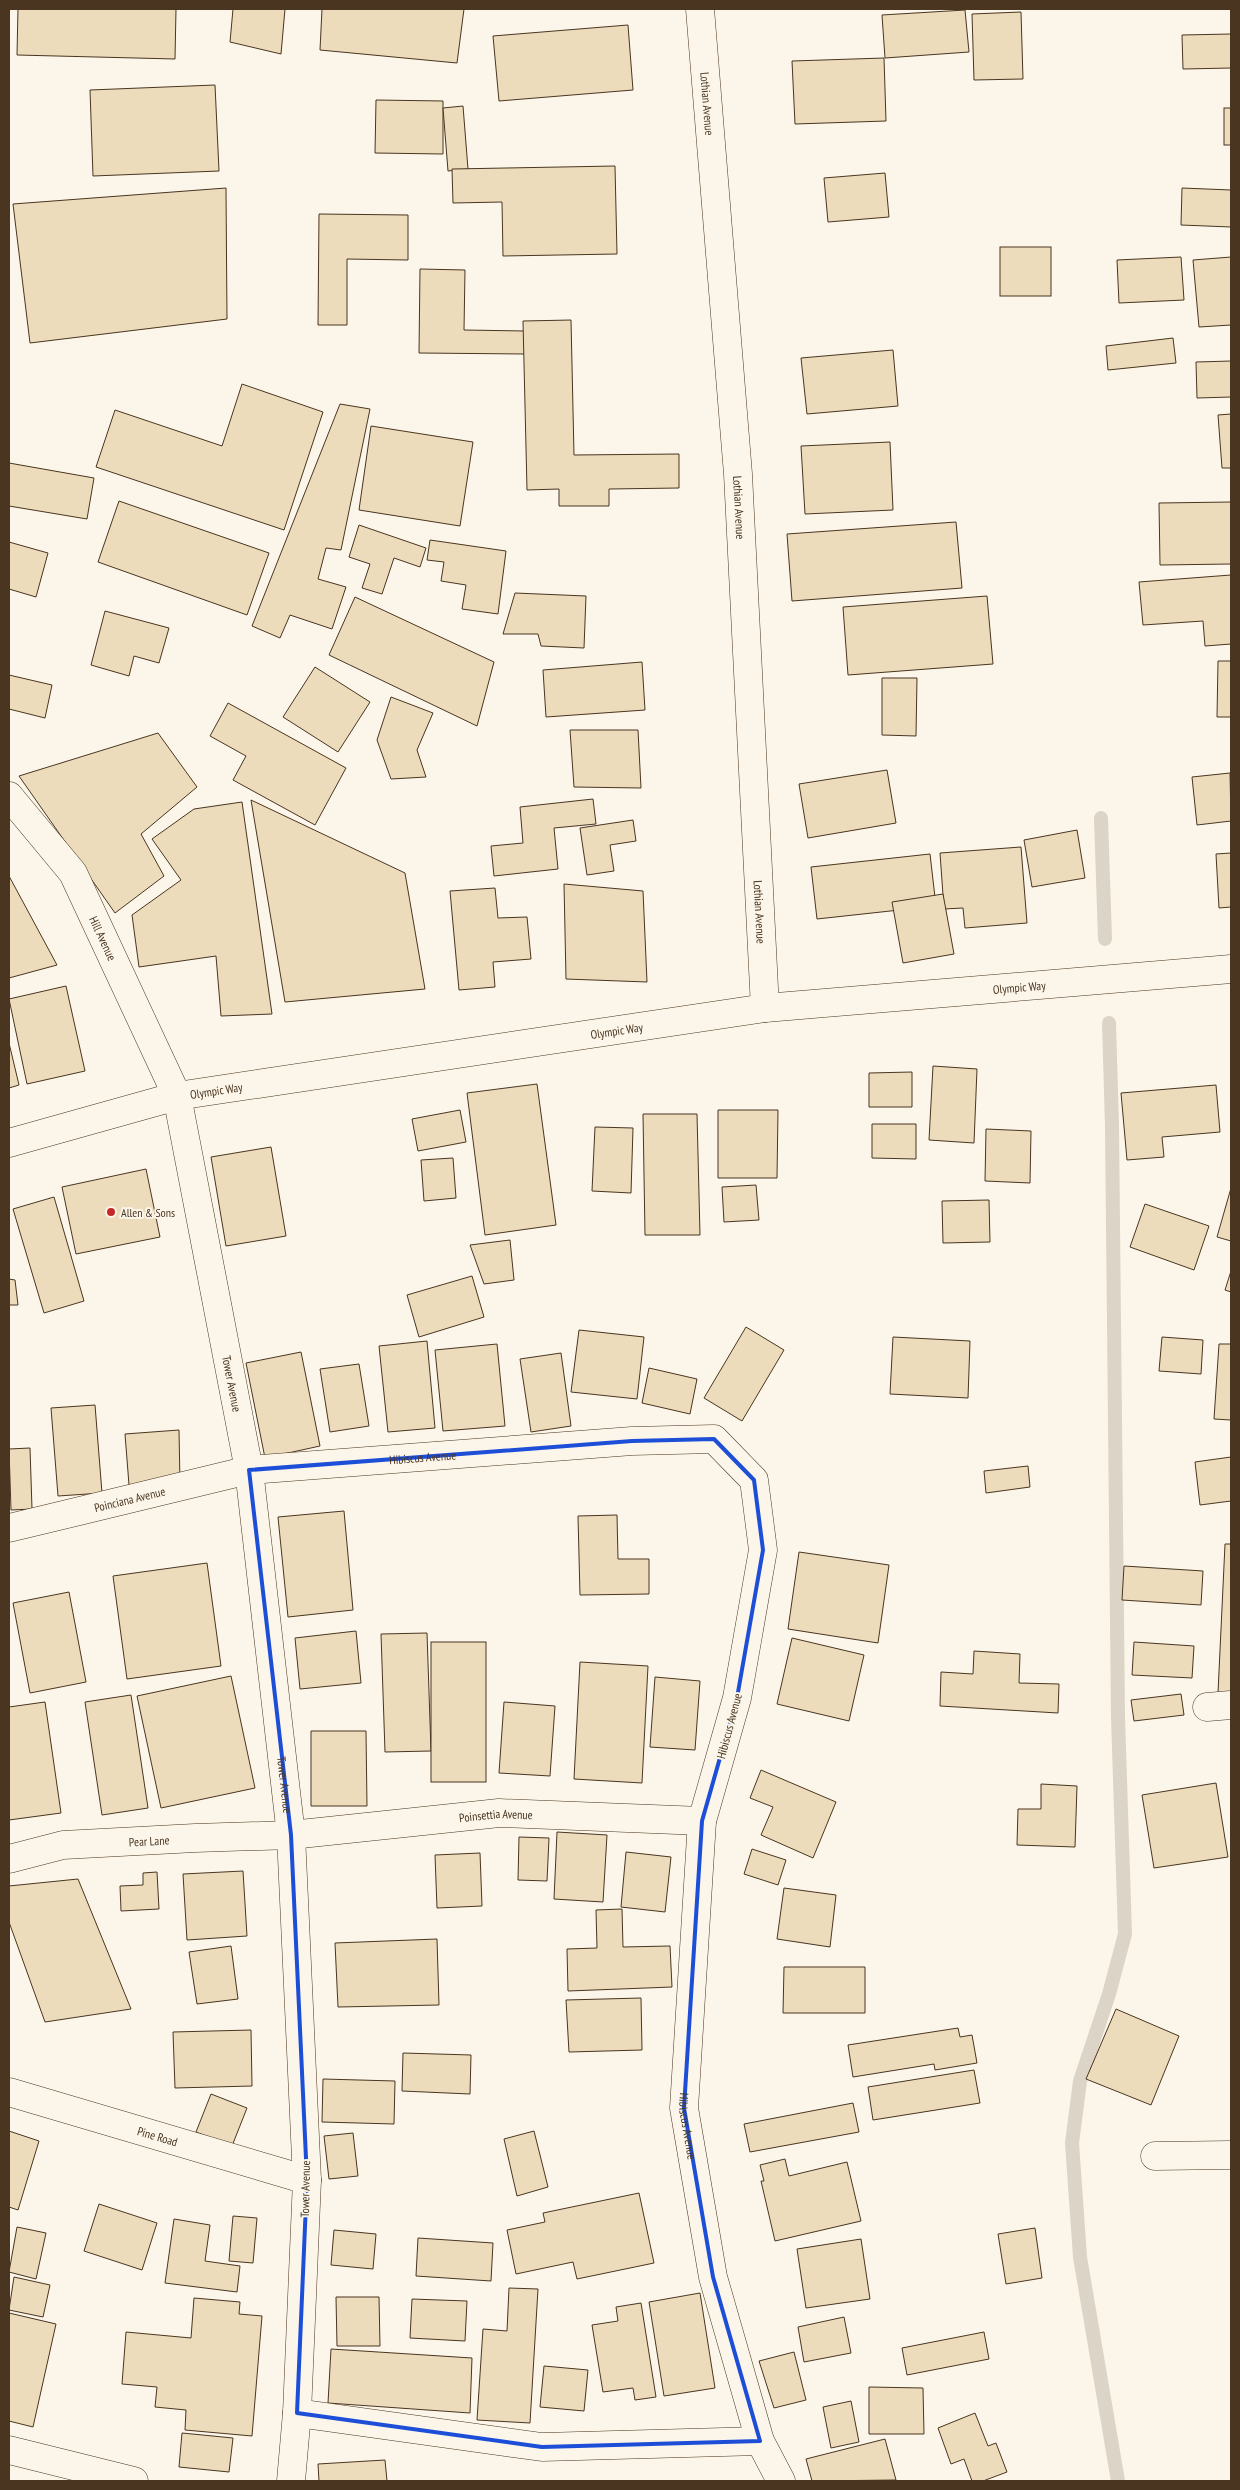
<svg xmlns="http://www.w3.org/2000/svg" width="1240" height="2490" font-family="'PT Sans Narrow',sans-serif">
  <rect width="100%" height="100%" fill="#fbf6e9"/>
  <g fill="none" stroke-linecap="round" stroke-linejoin="round">
    <g stroke="#dcd4c6" stroke-width="14">
      <polyline points="1101,818 1105,939"/>
      <polyline points="1109,1023 1112,1126 1118,1717 1125,1934 1109,1994 1080,2081 1072,2143 1080,2257 1118,2481"/>
    </g>
  </g>
  <g fill="#ecdcbc" stroke="#4a3520">
    <polygon points="18,9 176,9 175,59 17,55"/>
    <polygon points="233,9 285,9 281,54 230,42"/>
    <polygon points="322,9 464,9 457,63 320,50"/>
    <polygon points="965,10 969,52 885,58 882,15"/>
    <polygon points="1021,12 1023,79 974,80 972,14"/>
    <polygon points="628,25 633,90 499,101 493,36"/>
    <polygon points="1231,34 1231,68 1183,69 1182,35"/>
    <polygon points="884,58 886,121 795,124 792,61"/>
    <polygon points="215,85 219,171 93,176 90,90"/>
    <polygon points="376,100 443,101 443,154 375,153"/>
    <polygon points="463,106 468,169 448,171 443,108"/>
    <rect x="1224" y="108" width="7" height="37"/>
    <polygon points="615,166 617,254 503,256 502,202 453,203 452,169"/>
    <polygon points="885,173 889,217 828,222 824,178"/>
    <polygon points="226,188 227,319 30,343 13,204"/>
    <polygon points="1182,188 1231,190 1231,227 1181,225"/>
    <polygon points="319,214 408,215 408,260 347,259 347,325 318,325"/>
    <rect x="1000" y="247" width="51" height="49"/>
    <polygon points="1181,257 1184,300 1119,303 1117,260"/>
    <polygon points="1231,257 1231,325 1199,327 1193,260"/>
    <polygon points="420,269 465,270 464,330 525,331 525,354 419,353"/>
    <polygon points="571,320 574,455 679,454 679,488 609,489 609,506 559,506 559,489 527,490 523,321"/>
    <polygon points="1173,338 1176,363 1108,370 1106,346"/>
    <polygon points="893,350 898,406 807,414 801,358"/>
    <polygon points="1231,361 1231,397 1197,398 1196,362"/>
    <polygon points="242,384 323,412 284,530 96,467 115,410 222,446"/>
    <polygon points="340,404 370,409 341,550 326,548 318,579 346,587 332,629 290,615 280,638 252,626"/>
    <polygon points="1231,414 1231,468 1222,468 1218,415"/>
    <polygon points="371,426 473,442 460,526 359,510"/>
    <polygon points="890,442 893,510 805,514 801,446"/>
    <polygon points="9,463 94,478 87,519 9,506"/>
    <polygon points="119,501 269,553 247,615 98,562"/>
    <polygon points="1231,502 1231,564 1160,565 1159,503"/>
    <polygon points="956,522 962,588 792,601 787,534"/>
    <polygon points="359,525 426,548 420,567 394,558 382,594 362,588 370,564 349,557"/>
    <polygon points="430,540 506,551 498,614 462,609 466,585 441,581 444,562 427,560"/>
    <polygon points="9,542 48,553 36,597 9,589"/>
    <polygon points="1231,575 1231,644 1205,646 1203,621 1143,625 1139,582"/>
    <polygon points="515,593 586,596 584,648 541,646 538,634 503,634"/>
    <polygon points="987,596 993,664 848,675 843,607"/>
    <polygon points="355,597 494,662 477,726 329,655"/>
    <polygon points="105,611 169,628 159,663 134,656 129,676 91,665"/>
    <polygon points="1218,661 1231,661 1231,717 1217,717"/>
    <polygon points="642,662 645,710 546,717 543,670"/>
    <polygon points="315,667 370,702 338,752 283,717"/>
    <polygon points="9,675 52,685 45,718 9,709"/>
    <polygon points="882,678 917,678 916,736 882,735"/>
    <polygon points="391,697 433,713 417,750 426,777 391,779 377,740"/>
    <polygon points="228,703 346,768 315,825 233,780 246,756 210,736"/>
    <polygon points="570,730 638,730 641,788 574,787"/>
    <polygon points="158,733 197,787 141,834 164,876 115,913 19,776"/>
    <polygon points="887,770 896,823 808,838 799,784"/>
    <polygon points="1230,773 1231,821 1197,825 1192,777"/>
    <polygon points="593,799 596,824 554,828 558,869 494,876 491,846 523,843 520,807"/>
    <polygon points="251,800 405,873 425,989 285,1002"/>
    <polygon points="242,802 272,1014 221,1016 216,956 139,967 132,915 181,880 152,839 194,809"/>
    <polygon points="633,820 636,841 610,845 614,871 587,875 580,828"/>
    <polygon points="1077,830 1085,878 1032,887 1024,840"/>
    <polygon points="1021,847 1027,923 965,928 963,908 944,909 940,853"/>
    <polygon points="1231,853 1231,907 1219,908 1216,854"/>
    <polygon points="930,854 936,906 817,919 811,867"/>
    <polygon points="9,876 57,965 9,978"/>
    <polygon points="564,884 643,891 647,982 566,979"/>
    <polygon points="495,888 498,918 527,917 531,959 493,962 495,987 459,990 450,891"/>
    <polygon points="943,894 954,954 903,963 892,902"/>
    <polygon points="66,986 85,1071 27,1084 9,999"/>
    <polygon points="9,1043 19,1085 9,1088"/>
    <polygon points="933,1066 977,1069 974,1143 929,1140"/>
    <polygon points="912,1072 912,1107 869,1107 869,1073"/>
    <polygon points="537,1084 556,1225 485,1235 467,1093"/>
    <polygon points="1216,1085 1220,1132 1162,1137 1164,1157 1127,1160 1121,1093"/>
    <polygon points="460,1110 466,1142 418,1151 412,1119"/>
    <polygon points="718,1110 778,1110 777,1178 718,1178"/>
    <polygon points="643,1114 697,1114 700,1235 645,1235"/>
    <polygon points="872,1124 916,1124 916,1159 872,1158"/>
    <polygon points="595,1127 633,1128 631,1193 592,1191"/>
    <polygon points="986,1129 1031,1131 1030,1183 985,1181"/>
    <polygon points="271,1147 286,1236 226,1246 211,1157"/>
    <polygon points="453,1158 456,1198 424,1201 421,1160"/>
    <polygon points="146,1169 160,1237 76,1254 62,1187"/>
    <polygon points="756,1185 759,1220 724,1222 722,1187"/>
    <polygon points="1231,1188 1231,1241 1217,1237"/>
    <polygon points="54,1197 84,1301 44,1313 13,1209"/>
    <polygon points="989,1200 990,1242 943,1243 942,1201"/>
    <polygon points="1145,1204 1209,1226 1194,1270 1130,1247"/>
    <polygon points="510,1240 514,1280 484,1284 470,1245"/>
    <polygon points="1231,1271 1231,1292 1225,1290"/>
    <polygon points="472,1276 484,1317 419,1337 407,1295"/>
    <polygon points="9,1279 15,1280 18,1305 9,1305"/>
    <polygon points="746,1327 784,1350 742,1421 704,1398"/>
    <polygon points="579,1330 644,1337 637,1399 571,1392"/>
    <polygon points="893,1337 970,1341 968,1398 890,1394"/>
    <polygon points="1162,1337 1203,1340 1201,1374 1159,1371"/>
    <polygon points="427,1341 435,1428 388,1432 379,1346"/>
    <polygon points="497,1344 505,1426 443,1431 435,1350"/>
    <polygon points="1219,1344 1231,1344 1231,1420 1214,1419"/>
    <polygon points="301,1352 320,1446 265,1458 246,1363"/>
    <polygon points="561,1353 571,1426 531,1432 520,1359"/>
    <polygon points="359,1364 369,1426 330,1432 320,1369"/>
    <polygon points="649,1368 697,1379 690,1414 642,1403"/>
    <polygon points="95,1405 102,1493 58,1496 51,1408"/>
    <polygon points="179,1430 180,1484 150,1488 129,1485 125,1434"/>
    <polygon points="30,1448 32,1509 11,1510 9,1449"/>
    <polygon points="1231,1457 1231,1501 1200,1505 1195,1462"/>
    <polygon points="1028,1466 1030,1487 986,1493 984,1471"/>
    <polygon points="344,1511 353,1610 288,1617 278,1517"/>
    <polygon points="617,1515 618,1559 649,1559 649,1594 580,1595 578,1516"/>
    <polygon points="1225,1544 1231,1544 1231,1694 1218,1693"/>
    <polygon points="799,1552 889,1565 878,1643 788,1629"/>
    <polygon points="207,1563 221,1666 127,1679 113,1576"/>
    <polygon points="1124,1566 1203,1571 1201,1605 1122,1600"/>
    <polygon points="69,1592 86,1682 30,1693 13,1603"/>
    <polygon points="356,1631 361,1683 300,1689 295,1638"/>
    <polygon points="427,1633 431,1751 385,1752 381,1634"/>
    <polygon points="792,1638 864,1655 849,1721 777,1704"/>
    <rect x="431" y="1642" width="55" height="140"/>
    <polygon points="1134,1642 1194,1646 1192,1678 1132,1675"/>
    <polygon points="974,1651 1020,1654 1019,1683 1059,1684 1058,1713 940,1706 941,1672 973,1674"/>
    <polygon points="580,1662 648,1666 642,1783 574,1779"/>
    <polygon points="231,1676 255,1788 161,1808 137,1696"/>
    <polygon points="655,1677 700,1681 695,1750 650,1747"/>
    <polygon points="1181,1694 1184,1715 1134,1721 1131,1700"/>
    <polygon points="131,1695 148,1808 102,1815 85,1702"/>
    <polygon points="45,1702 61,1813 9,1820 9,1707"/>
    <polygon points="504,1702 555,1706 550,1776 499,1773"/>
    <polygon points="311,1731 366,1731 367,1806 311,1806"/>
    <polygon points="761,1770 836,1802 813,1858 761,1835 773,1807 750,1798"/>
    <polygon points="1216,1783 1228,1857 1154,1868 1142,1795"/>
    <polygon points="1041,1784 1077,1786 1075,1847 1017,1845 1018,1809 1041,1809"/>
    <polygon points="557,1832 607,1835 603,1902 554,1899"/>
    <polygon points="519,1837 549,1838 547,1881 518,1880"/>
    <polygon points="752,1849 786,1860 778,1885 744,1874"/>
    <polygon points="626,1852 671,1857 665,1912 621,1907"/>
    <polygon points="480,1853 482,1906 437,1908 435,1855"/>
    <polygon points="243,1871 247,1936 187,1940 183,1874"/>
    <polygon points="157,1872 159,1909 121,1911 120,1886 143,1885 143,1873"/>
    <polygon points="78,1879 131,2009 45,2022 9,1922 9,1886"/>
    <polygon points="784,1888 836,1895 830,1947 777,1939"/>
    <polygon points="622,1909 623,1947 670,1946 672,1987 568,1991 567,1949 597,1948 596,1910"/>
    <polygon points="437,1939 439,2005 338,2007 335,1943"/>
    <polygon points="231,1946 238,1999 197,2004 189,1952"/>
    <polygon points="784,1967 865,1967 865,2013 783,2013"/>
    <polygon points="641,1998 642,2050 569,2052 566,2000"/>
    <polygon points="1116,2009 1179,2036 1151,2105 1086,2079"/>
    <polygon points="958,2028 960,2037 972,2035 977,2063 935,2070 934,2064 853,2077 848,2045"/>
    <polygon points="251,2030 252,2086 175,2088 173,2032"/>
    <polygon points="403,2053 471,2055 470,2094 402,2091"/>
    <polygon points="974,2070 980,2103 873,2120 868,2087"/>
    <polygon points="323,2079 395,2081 394,2124 322,2122"/>
    <polygon points="211,2094 247,2108 232,2146 196,2132"/>
    <polygon points="853,2103 859,2132 750,2152 744,2124"/>
    <polygon points="9,2131 39,2141 18,2210 9,2207"/>
    <polygon points="534,2131 548,2187 517,2196 504,2139"/>
    <polygon points="353,2133 358,2176 329,2179 324,2136"/>
    <polygon points="785,2159 789,2176 847,2162 861,2221 775,2241 761,2181 764,2181 760,2165"/>
    <polygon points="639,2193 654,2263 577,2279 573,2262 516,2274 507,2230 545,2222 543,2213"/>
    <polygon points="99,2204 157,2223 142,2270 84,2251"/>
    <polygon points="233,2216 257,2218 253,2263 229,2261"/>
    <polygon points="174,2219 210,2225 205,2261 240,2266 237,2292 165,2283"/>
    <polygon points="17,2227 46,2233 36,2279 9,2272"/>
    <polygon points="1035,2228 1042,2278 1006,2284 998,2234"/>
    <polygon points="334,2230 376,2234 373,2269 331,2265"/>
    <polygon points="418,2238 493,2243 491,2281 416,2276"/>
    <polygon points="861,2239 870,2299 806,2308 797,2249"/>
    <polygon points="14,2277 50,2285 43,2317 9,2310"/>
    <polygon points="509,2288 538,2289 530,2423 477,2420 483,2329 507,2331"/>
    <polygon points="700,2293 715,2388 664,2396 649,2302"/>
    <polygon points="336,2297 379,2297 380,2346 337,2346"/>
    <polygon points="194,2298 240,2302 239,2314 262,2316 252,2436 185,2430 186,2410 155,2407 157,2387 122,2384 126,2332 191,2338"/>
    <polygon points="412,2299 467,2301 465,2341 410,2338"/>
    <polygon points="641,2303 656,2397 635,2400 633,2388 603,2392 592,2325 618,2321 616,2307"/>
    <polygon points="9,2313 56,2324 33,2427 9,2421"/>
    <polygon points="844,2317 851,2353 804,2362 798,2327"/>
    <polygon points="984,2332 989,2359 907,2375 902,2348"/>
    <polygon points="331,2349 472,2358 470,2413 328,2403"/>
    <polygon points="794,2352 806,2400 774,2408 759,2361"/>
    <polygon points="544,2366 588,2370 584,2411 540,2407"/>
    <polygon points="869,2387 923,2388 924,2434 869,2434"/>
    <polygon points="851,2401 859,2442 831,2448 823,2407"/>
    <polygon points="975,2413 988,2446 996,2443 1007,2472 983,2481 972,2481 964,2459 951,2464 938,2428"/>
    <polygon points="182,2433 233,2438 229,2472 179,2467"/>
    <polygon points="885,2439 896,2480 812,2481 806,2459"/>
    <polygon points="385,2460 387,2481 319,2481 318,2464"/>
  </g>
  <g fill="none" stroke-linecap="round" stroke-linejoin="round">
    <defs>
      <g id="street">
        <path id="s1" d="M700,9L738,474L765,1008"/>
        <path id="s2" d="M9,796L73,873L177,1096L249,1470L291,1835L307,2180L297,2413L291,2481"/>
        <path id="s3" d="M9,1528L249,1470L632,1441L714,1439L754,1480L763,1550L737,1698L702,1821L684,2108L713,2277L760,2441L781,2481"/>
        <polyline points="1207,1707 1231,1705"/>
        <path id="s4" d="M9,1859L63,1845L195,1838L291,1835L499,1813L702,1821"/>
        <path id="s5" d="M9,2092L307,2180"/>
        <polyline points="1155,2156 1231,2155"/>
        <polyline points="297,2413 542,2447 760,2441"/>
        <polyline points="9,2450 134,2481"/>
      </g>
      <g id="secondary">
        <path id="s6" d="M9,1143L177,1096L765,1008L1231,969"/>
      </g>
    </defs>
    <use href="#street" stroke="#4a3520" stroke-width="29"/>
    <use href="#secondary" stroke="#4a3520" stroke-width="29"/>
    <use href="#street" stroke="#fbf6e9" stroke-width="28"/>
    <use href="#secondary" stroke="#fbf6e9" stroke-width="28"/>
  </g>
  <path fill="none" stroke="#1d4ed8" stroke-width="4" stroke-linejoin="round" d="M714,1439L754,1480L763,1550L737,1698L702,1821L684,2108L713,2277L760,2441L542,2447L297,2413L307,2180L291,1835L249,1470L632,1441Z"/>
  <circle fill="#c62828" stroke="#fbf6e9" stroke-width="2" cx="111" cy="1212" r="5"/>
  <g text-anchor="middle" dominant-baseline="central" stroke-width="4" stroke-linejoin="round" paint-order="stroke">
    <g font-size="12" fill="#4a3520" stroke="#fbf6e9">
      <text stroke="none"><textPath href="#s1" startOffset="95">Lothian Avenue</textPath></text>
      <text stroke="none"><textPath href="#s1" startOffset="500">Lothian Avenue</textPath></text>
      <text stroke="none"><textPath href="#s1" startOffset="905">Lothian Avenue</textPath></text>
      <text stroke="none"><textPath href="#s2" startOffset="172">Hill Avenue</textPath></text>
      <text stroke="none"><textPath href="#s6" startOffset="1024">Olympic Way</textPath></text>
      <text stroke="none"><textPath href="#s6" startOffset="619">Olympic Way</textPath></text>
      <text stroke="none"><textPath href="#s6" startOffset="214">Olympic Way</textPath></text>
      <text stroke="none"><textPath href="#s2" startOffset="639">Tower Avenue</textPath></text>
      <text stroke="none"><textPath href="#s3" startOffset="421">Hibiscus Avenue</textPath></text>
      <text stroke="none"><textPath href="#s3" startOffset="124">Poinciana Avenue</textPath></text>
      <text transform="translate(729 1726) rotate(-75)">Hibiscus Avenue</text>
      <text stroke="none"><textPath href="#s2" startOffset="1044">Tower Avenue</textPath></text>
      <text stroke="none"><textPath href="#s4" startOffset="490">Poinsettia Avenue</textPath></text>
      <text stroke="none"><textPath href="#s4" startOffset="142">Pear Lane</textPath></text>
      <text stroke="none"><textPath href="#s3" startOffset="1425">Hibiscus Avenue</textPath></text>
      <text stroke="none"><textPath href="#s5" startOffset="155">Pine Road</textPath></text>
      <text transform="translate(305 2189) rotate(-89)">Tower Avenue</text>
    </g>
    <g font-size="12" fill="#4a3520" stroke="#fbf6e9" text-anchor="start">
      <text x="121" y="1212">Allen &amp; Sons</text>
    </g>
  </g>
  <rect width="1240" height="2490" fill="none" stroke="#4a3520" stroke-width="20"/>
</svg>
